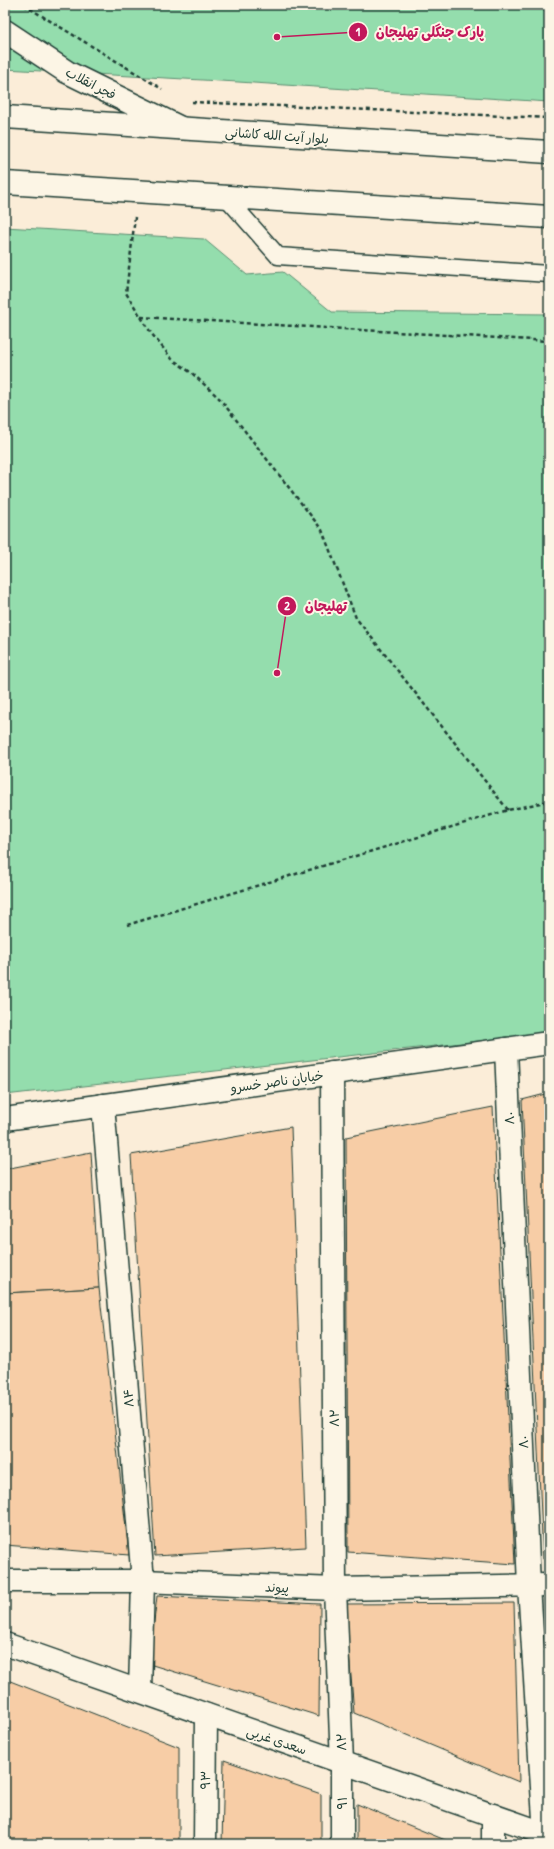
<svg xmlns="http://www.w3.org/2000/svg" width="554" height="1849" font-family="'Patrick Hand','Playpen Sans Arabic',sans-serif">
  <rect width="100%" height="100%" fill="#fbedd8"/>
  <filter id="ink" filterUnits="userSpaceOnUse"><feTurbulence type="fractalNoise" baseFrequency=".025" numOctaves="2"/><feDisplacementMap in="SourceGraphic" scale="8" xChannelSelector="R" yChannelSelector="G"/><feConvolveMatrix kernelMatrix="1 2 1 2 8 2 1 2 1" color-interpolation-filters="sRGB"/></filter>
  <g filter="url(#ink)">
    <g fill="#94ddad" stroke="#5a8d70">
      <polygon points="5,5 549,5 549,102 238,82 5,69"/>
      <polygon points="5,227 204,239 247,275 283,272 332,312 549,314 549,1033 5,1095"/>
    </g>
    <g fill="#f7cda6" stroke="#1f3d34">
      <polygon points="549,1093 549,1558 543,1559 522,1100"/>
      <polygon points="493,1107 515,1564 348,1552 346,1137"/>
      <polygon points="291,1127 306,1547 155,1556 131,1155"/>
      <polygon points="91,1152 99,1288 5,1293 5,1169"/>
      <polygon points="99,1288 129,1555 5,1545 5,1293"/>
      <polygon points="157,1596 320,1604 319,1716 149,1664"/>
      <polygon points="544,1598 549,1598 549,1791"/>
      <polygon points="514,1603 519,1782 354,1713 345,1604"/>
      <polygon points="5,1679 179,1747 179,1844 5,1844"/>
      <polygon points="224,1760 321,1794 321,1844 222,1844"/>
      <polygon points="357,1804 455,1844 357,1844"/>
    </g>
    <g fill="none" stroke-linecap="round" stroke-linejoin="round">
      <defs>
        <polyline id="service" points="226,197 278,256 549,274"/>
        <g id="minor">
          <polyline points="506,1049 529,1586 545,1834"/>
          <polyline points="332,1073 335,1589 342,1763 342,1844"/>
          <polyline points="103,1105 143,1581 140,1691"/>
          <polyline points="5,1581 143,1581 335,1589 549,1585"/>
          <polyline points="205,1844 206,1715"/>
          <polyline points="493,1844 493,1815"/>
        </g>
        <polyline id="tertiary" points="5,31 67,72 181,128"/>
        <g id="secondary">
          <polyline points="5,1119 549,1043"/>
          <polyline points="5,1644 549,1835"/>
        </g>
        <g id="primary">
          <polyline points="5,117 549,152"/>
          <polyline points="5,183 549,217"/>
        </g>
      </defs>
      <use href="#service" stroke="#1f3d34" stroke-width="19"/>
      <use href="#minor" stroke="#1f3d34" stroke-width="25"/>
      <use href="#tertiary" stroke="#1f3d34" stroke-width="25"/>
      <use href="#secondary" stroke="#1f3d34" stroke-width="25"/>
      <use href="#primary" stroke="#1f3d34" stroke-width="25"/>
      <g stroke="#1f3d34" stroke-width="2.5" stroke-dasharray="4 3" stroke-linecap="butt">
        <polyline points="24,5 162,89"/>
        <polyline points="192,102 549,118"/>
        <polyline points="135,217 126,293 151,333 172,359 193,374 220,399 322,530 356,618 508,810"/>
        <polyline points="141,317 549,341"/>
        <polyline points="127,925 508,810 549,801"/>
      </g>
      <use href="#service" stroke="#fcf5e5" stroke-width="16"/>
      <use href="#minor" stroke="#fcf5e5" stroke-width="22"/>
      <use href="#tertiary" stroke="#fcf5e5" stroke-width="22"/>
      <use href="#secondary" stroke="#fcf5e5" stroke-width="22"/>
      <use href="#primary" stroke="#fcf5e5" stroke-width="22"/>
    </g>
  </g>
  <g text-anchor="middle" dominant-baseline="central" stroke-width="4" stroke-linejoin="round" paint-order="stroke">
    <g font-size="13" fill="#1f3d34" stroke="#fcf5e5">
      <text transform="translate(91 83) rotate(27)">فجر انقلاب</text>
      <text transform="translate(277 135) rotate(4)">بلوار آیت الله کاشانی</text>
      <text transform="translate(277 1081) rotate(-8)">خیابان ناصر خسرو</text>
      <text transform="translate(509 1118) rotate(-92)">۸۰</text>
      <text transform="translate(128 1398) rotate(-95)">۸۴</text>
      <text transform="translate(334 1418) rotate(-90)">۸۲</text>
      <text transform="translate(523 1442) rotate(-92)">۸۰</text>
      <text transform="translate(277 1587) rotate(2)">پیوند</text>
      <text transform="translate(277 1740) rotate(19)">سعدی غربی</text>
      <text transform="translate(341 1742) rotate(-92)">۸۲</text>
      <text transform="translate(205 1780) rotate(-89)">۹۳</text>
      <text transform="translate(342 1803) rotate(-90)">۹۱</text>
    </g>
  </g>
  <path fill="none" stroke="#c2185b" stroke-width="1.5" d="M277 37L358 32M277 673L287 606"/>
  <g fill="#c2185b" stroke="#fcf5e5" stroke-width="1.5">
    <circle cx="277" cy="37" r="4"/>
    <circle cx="277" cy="673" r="4"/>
    <circle cx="358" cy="32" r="10"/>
    <circle cx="287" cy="606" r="10"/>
  </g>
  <g font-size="12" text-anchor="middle" font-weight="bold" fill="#fff">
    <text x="358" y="36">1</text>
    <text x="287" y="610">2</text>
  </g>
  <g font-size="14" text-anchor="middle" font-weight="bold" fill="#c2185b" stroke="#fcf5e5" stroke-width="4" stroke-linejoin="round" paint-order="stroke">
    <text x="430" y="37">پارک جنگلی تهلیجان</text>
    <text x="326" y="611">تهلیجان</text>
  </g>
  <rect width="554" height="1849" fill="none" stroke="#fcf5e5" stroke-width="20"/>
  <rect x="10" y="10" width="534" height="1829" fill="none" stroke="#1f3d34" stroke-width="1.5" filter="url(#ink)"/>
</svg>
